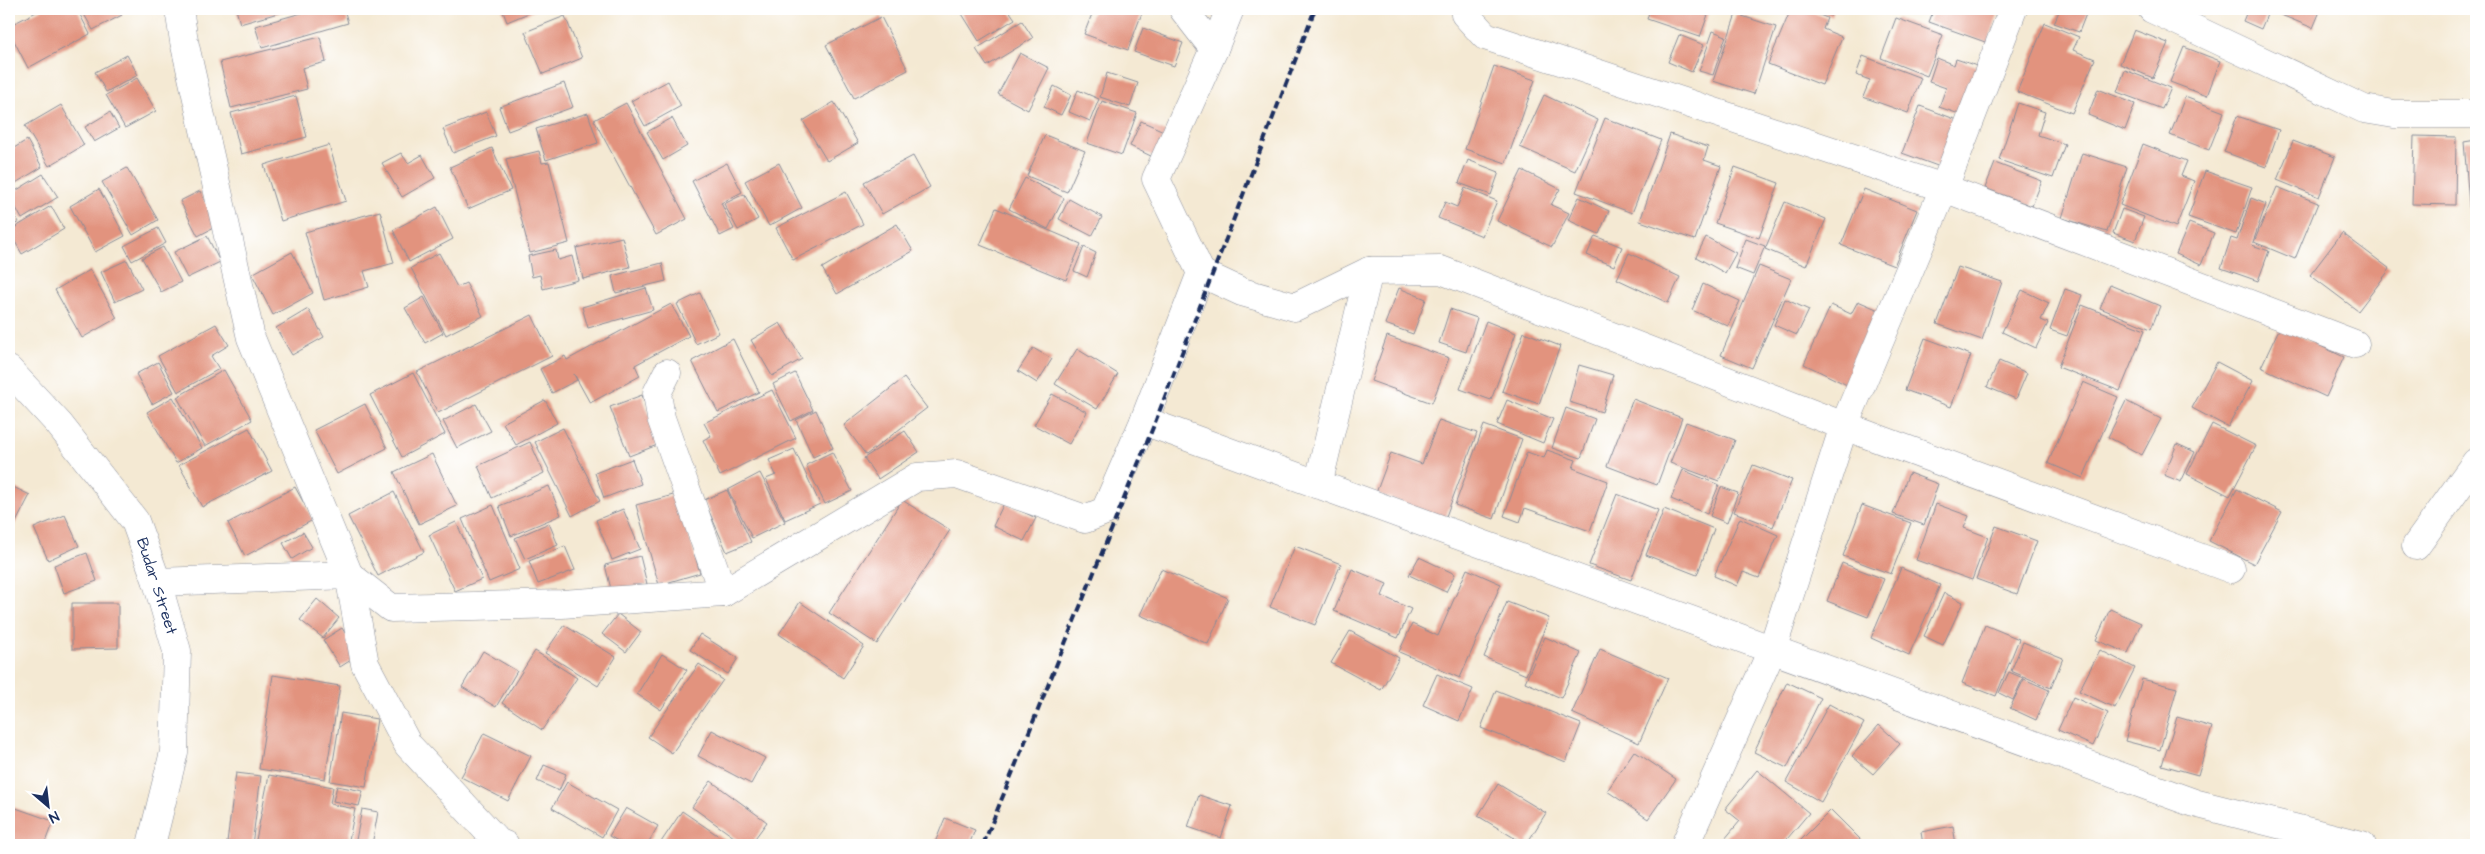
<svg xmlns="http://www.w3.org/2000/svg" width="2485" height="854" font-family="'Architects Daughter',sans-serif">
  <rect width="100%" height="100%" fill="#fff"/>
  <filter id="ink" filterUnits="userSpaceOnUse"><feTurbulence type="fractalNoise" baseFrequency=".02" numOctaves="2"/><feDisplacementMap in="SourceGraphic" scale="10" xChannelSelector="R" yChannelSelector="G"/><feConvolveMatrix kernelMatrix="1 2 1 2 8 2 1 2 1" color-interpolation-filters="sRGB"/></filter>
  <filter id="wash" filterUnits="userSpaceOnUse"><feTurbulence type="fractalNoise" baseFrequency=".0096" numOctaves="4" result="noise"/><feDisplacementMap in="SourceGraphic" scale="20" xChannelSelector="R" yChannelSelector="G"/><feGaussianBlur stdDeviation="1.12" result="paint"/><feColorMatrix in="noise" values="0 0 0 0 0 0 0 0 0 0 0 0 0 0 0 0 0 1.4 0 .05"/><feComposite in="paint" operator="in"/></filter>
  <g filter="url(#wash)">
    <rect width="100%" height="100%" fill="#f4e9d3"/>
    <g id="blocks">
      <g fill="#e2937e">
        <polygon points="42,9 77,9 90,34 28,68 9,31 9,26"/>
        <polygon points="81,9 119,9 122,15 93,30"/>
        <polygon points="236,9 292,9 240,24"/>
        <polygon points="316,9 344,9 348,23 262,48 255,26"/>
        <polygon points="502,9 538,9 507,22"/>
        <polygon points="959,9 1008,9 1015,19 979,41"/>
        <polygon points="1094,9 1132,9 1142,13 1128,50 1084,34"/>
        <polygon points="1650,9 1710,9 1700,37 1647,19"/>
        <polygon points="1791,9 1804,9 1827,18 1823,29 1842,37 1822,85 1768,64"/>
        <polygon points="1814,9 1833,9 1831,16"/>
        <polygon points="1934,9 2000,9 1988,43 1929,22"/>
        <polygon points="2060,9 2088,9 2079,32 2054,23"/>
        <polygon points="2248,9 2321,9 2313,28 2269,10 2261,29 2243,21"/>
        <polygon points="1736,14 1776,27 1754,94 1713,81"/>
        <polygon points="565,16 582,58 543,74 525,32"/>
        <polygon points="881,17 908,70 854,98 826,45"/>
        <polygon points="1896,18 1943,35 1927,76 1881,58"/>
        <polygon points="1022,21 1033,38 987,66 976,49"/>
        <polygon points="2045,23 2079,37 2073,50 2095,59 2072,113 2017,92"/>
        <polygon points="1143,28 1183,43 1174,66 1134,52"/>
        <polygon points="2134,30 2168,43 2153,78 2120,64"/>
        <polygon points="1713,31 1726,36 1713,75 1699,71"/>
        <polygon points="1679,35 1704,45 1692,72 1668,62"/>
        <polygon points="320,37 326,62 302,68 307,89 231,108 220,62"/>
        <polygon points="2184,47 2220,61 2207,96 2170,82"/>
        <polygon points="1020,53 1049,68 1028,110 998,94"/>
        <polygon points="127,55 138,75 106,92 95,72"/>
        <polygon points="1863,56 1921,78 1908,113 1863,97 1870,80 1856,75"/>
        <polygon points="1937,58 1954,65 1956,59 1980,67 1962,115 1939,107 1946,88 1929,82"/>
        <polygon points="1494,66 1535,80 1506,163 1465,149"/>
        <polygon points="2125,70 2171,88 2162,109 2117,92"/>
        <polygon points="1107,73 1138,83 1130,107 1100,97"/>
        <polygon points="137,78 156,111 125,128 106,95"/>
        <polygon points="668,81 681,106 645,126 631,101"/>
        <polygon points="564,83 573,107 508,131 499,107"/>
        <polygon points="1054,86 1071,95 1061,115 1044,107"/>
        <polygon points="2098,89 2135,104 2125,130 2088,115"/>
        <polygon points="1078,90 1099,99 1090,121 1069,112"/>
        <polygon points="1544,95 1598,120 1575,171 1520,147"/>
        <polygon points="296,96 307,137 241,154 231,113"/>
        <polygon points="2185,97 2224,112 2209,150 2170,135"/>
        <polygon points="1102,101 1137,113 1122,155 1087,143"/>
        <polygon points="834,102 858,143 827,161 803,121"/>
        <polygon points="626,103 687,219 656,235 594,120"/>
        <polygon points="2018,103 2045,112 2038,135 2065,144 2053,178 1999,160"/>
        <polygon points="61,105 84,145 49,166 25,126"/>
        <polygon points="1920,106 1960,121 1943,168 1902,153"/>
        <polygon points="110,112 119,128 94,142 85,127"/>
        <polygon points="486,112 496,136 453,153 443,129"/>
        <polygon points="588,113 598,143 546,160 536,129"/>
        <polygon points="2237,116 2279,130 2266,167 2224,152"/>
        <polygon points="672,118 687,146 663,160 647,132"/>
        <polygon points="1605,118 1661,140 1632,213 1576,192"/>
        <polygon points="1141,121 1166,132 1155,158 1130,146"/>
        <polygon points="1670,134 1708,147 1704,160 1721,166 1695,240 1640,221"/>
        <polygon points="1045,135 1085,151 1067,192 1027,176"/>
        <polygon points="2414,136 2456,137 2455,205 2412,204"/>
        <polygon points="27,140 42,167 9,187 9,151"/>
        <polygon points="2476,140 2476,215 2470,216 2464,142"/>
        <polygon points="2293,141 2335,157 2319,197 2277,180"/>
        <polygon points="2143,144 2187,161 2181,176 2194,181 2176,227 2120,205"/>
        <polygon points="329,145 346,201 281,221 264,165"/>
        <polygon points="492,148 511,190 468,209 450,167"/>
        <polygon points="539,151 542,163 549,162 569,243 530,253 506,159"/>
        <polygon points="401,153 408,163 422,155 435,178 402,197 382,163"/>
        <polygon points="2082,153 2127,167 2107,232 2062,218"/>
        <polygon points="913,156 930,187 882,214 864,182"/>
        <polygon points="1468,160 1499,172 1491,195 1459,183"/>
        <polygon points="727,163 742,192 721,203 734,229 720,236 692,181"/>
        <polygon points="779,163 802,208 769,226 745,181"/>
        <polygon points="1995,163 2042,181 2032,206 1985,188"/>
        <polygon points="1735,167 1779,183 1759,238 1715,223"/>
        <polygon points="127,168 158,220 133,235 102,182"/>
        <polygon points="1522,170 1560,189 1551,205 1569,213 1552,247 1497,221"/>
        <polygon points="2205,171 2252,187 2236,234 2188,217"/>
        <polygon points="43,174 58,197 22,219 9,195"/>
        <polygon points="1025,178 1064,198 1048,229 1009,209"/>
        <polygon points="2277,187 2318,203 2295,259 2254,242"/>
        <polygon points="1465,188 1497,201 1482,236 1438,218 1445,202 1457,207"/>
        <polygon points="99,189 125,236 95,252 70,206"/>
        <polygon points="1864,189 1917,210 1894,266 1841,245"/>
        <polygon points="200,191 217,226 198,236 180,201"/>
        <polygon points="846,192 863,224 793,260 776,228"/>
        <polygon points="744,194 758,219 738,230 724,204"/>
        <polygon points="1579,197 1609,211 1599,234 1568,220"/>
        <polygon points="2251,198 2266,204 2252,245 2269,251 2258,281 2221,268 2231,238 2237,240"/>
        <polygon points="1069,199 1102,217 1092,236 1059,219"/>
        <polygon points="1785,202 1826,219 1806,266 1765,249"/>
        <polygon points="9,204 19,222 9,228"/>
        <polygon points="51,206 64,229 22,254 9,231"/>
        <polygon points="437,207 453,239 409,262 393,230"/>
        <polygon points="996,208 1081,244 1066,280 980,245"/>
        <polygon points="2122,209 2144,217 2135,241 2113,233"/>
        <polygon points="380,211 394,263 364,271 369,287 324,300 305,232"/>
        <polygon points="2189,223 2214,233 2201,265 2176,254"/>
        <polygon points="897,224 913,251 837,294 822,268"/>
        <polygon points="158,228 166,243 132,261 124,246"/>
        <polygon points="2342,233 2390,269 2358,311 2310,275"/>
        <polygon points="207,236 220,262 187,278 174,252"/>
        <polygon points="1595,236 1622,247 1614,266 1587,255"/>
        <polygon points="622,237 630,267 583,279 576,248"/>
        <polygon points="1706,237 1736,253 1725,273 1696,257"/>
        <polygon points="1746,239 1765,246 1753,275 1735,268"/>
        <polygon points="163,247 181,282 161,292 142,258"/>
        <polygon points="1084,247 1096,253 1087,277 1074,271"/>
        <polygon points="556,250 558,260 572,256 578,280 543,289 540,275 532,277 528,256"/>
        <polygon points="292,252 313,293 273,315 252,274"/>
        <polygon points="439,253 457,287 466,283 483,316 446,335 411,268"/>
        <polygon points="1629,253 1680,277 1668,303 1617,279"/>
        <polygon points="127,260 142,289 115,302 101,272"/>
        <polygon points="662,263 666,281 616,293 612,276"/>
        <polygon points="1759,266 1791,279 1752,368 1721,355"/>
        <polygon points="1958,267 2002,282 1982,340 1937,324"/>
        <polygon points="90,270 117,318 82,338 55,290"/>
        <polygon points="1703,284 1740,301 1728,326 1692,310"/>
        <polygon points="2110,285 2160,306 2151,329 2100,308"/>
        <polygon points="646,288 653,310 588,328 582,307"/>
        <polygon points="1399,288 1426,299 1413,334 1385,324"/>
        <polygon points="2065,289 2082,295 2067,336 2050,330"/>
        <polygon points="2022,290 2049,303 2041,320 2048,323 2036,348 2002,332"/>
        <polygon points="700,293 719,333 696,344 677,304"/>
        <polygon points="424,297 443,333 425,343 405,308"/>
        <polygon points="1785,299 1809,310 1797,335 1774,325"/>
        <polygon points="1858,301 1881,311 1847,385 1804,364 1831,305 1851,314"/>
        <polygon points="671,304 689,336 635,365 640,376 590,403 574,374 577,380 552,393 540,369 565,356 567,360"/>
        <polygon points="2082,305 2145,330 2120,391 2058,367"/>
        <polygon points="308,309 324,337 292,355 276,328"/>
        <polygon points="1450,309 1477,318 1466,352 1439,343"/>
        <polygon points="532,315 552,356 438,413 417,372"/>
        <polygon points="1486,321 1516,333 1491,400 1460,389"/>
        <polygon points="780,323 802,359 772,376 751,340"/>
        <polygon points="216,324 229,345 211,356 219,369 178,392 158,356"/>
        <polygon points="2280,327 2344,357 2326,397 2261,367"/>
        <polygon points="1524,332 1560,346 1539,404 1502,391"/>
        <polygon points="1387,336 1449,358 1432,403 1371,381"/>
        <polygon points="1925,338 1971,355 1951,407 1905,390"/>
        <polygon points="733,339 759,392 718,412 692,361"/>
        <polygon points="1033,348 1052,359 1037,383 1018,371"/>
        <polygon points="1077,349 1118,374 1097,409 1055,384"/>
        <polygon points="1999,361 2027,373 2016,399 1987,387"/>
        <polygon points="158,362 174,392 152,404 136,374"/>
        <polygon points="2217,362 2253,381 2228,427 2192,408"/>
        <polygon points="1579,365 1613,375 1602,412 1569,402"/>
        <polygon points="224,370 252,420 205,446 177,397"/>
        <polygon points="413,373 445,434 402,457 370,395"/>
        <polygon points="795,373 813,410 791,421 773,384"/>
        <polygon points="904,378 927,408 866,455 844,425"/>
        <polygon points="2083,382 2118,397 2083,478 2048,463"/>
        <polygon points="772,390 796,438 720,476 703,440 711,436 704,423"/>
        <polygon points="1052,394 1087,412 1069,444 1034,425"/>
        <polygon points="642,395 660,444 629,456 610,407"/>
        <polygon points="173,397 202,448 176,463 147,412"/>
        <polygon points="1633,399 1682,418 1657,485 1607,466"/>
        <polygon points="545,400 557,423 516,445 503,423"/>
        <polygon points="1507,400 1553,419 1543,443 1497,424"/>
        <polygon points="2126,401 2161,419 2142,455 2108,437"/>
        <polygon points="365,404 387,448 337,474 314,430"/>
        <polygon points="476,404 491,431 457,448 443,421"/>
        <polygon points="1566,408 1595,419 1581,458 1552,448"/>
        <polygon points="816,410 833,448 813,457 796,420"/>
        <polygon points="1439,420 1477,433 1445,519 1376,493 1391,453 1422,464"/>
        <polygon points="1686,422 1735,440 1719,481 1670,463"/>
        <polygon points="2212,424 2256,446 2230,496 2187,474"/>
        <polygon points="1484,425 1522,439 1494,519 1455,505"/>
        <polygon points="249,428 272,471 202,507 179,465"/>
        <polygon points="563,428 600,501 572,516 535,442"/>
        <polygon points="905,431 919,452 878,479 864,458"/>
        <polygon points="530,442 544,473 492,498 478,466"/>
        <polygon points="2177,444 2195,452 2181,482 2164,475"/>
        <polygon points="794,449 820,504 785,520 766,479 776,475 769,460"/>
        <polygon points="1547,450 1576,460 1573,468 1608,481 1590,531 1525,508 1520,522 1504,516 1527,452 1544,458"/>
        <polygon points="832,452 852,491 825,504 806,465"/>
        <polygon points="432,454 457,506 419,524 394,472"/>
        <polygon points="632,459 641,484 604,498 595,473"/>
        <polygon points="1753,465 1792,480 1773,527 1734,512"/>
        <polygon points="1683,470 1719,485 1707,514 1671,499"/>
        <polygon points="760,473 785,522 752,538 728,490"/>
        <polygon points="1909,473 1938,484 1924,525 1893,514"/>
        <polygon points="9,485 30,495 9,536"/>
        <polygon points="549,486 561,515 511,536 499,506"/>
        <polygon points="295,487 313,520 245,556 228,523"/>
        <polygon points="1721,487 1738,493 1727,523 1710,516"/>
        <polygon points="2237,489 2282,512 2254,564 2209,541"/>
        <polygon points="727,490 751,542 727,552 704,500"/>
        <polygon points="394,492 424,552 378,576 348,516"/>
        <polygon points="677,494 700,573 659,585 636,505"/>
        <polygon points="1617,494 1658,510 1631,580 1589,565"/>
        <polygon points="902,500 950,530 877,644 829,613"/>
        <polygon points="1004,503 1036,518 1024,541 993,526"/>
        <polygon points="1936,504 1969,516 1964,528 1988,537 1972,580 1916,560"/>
        <polygon points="493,505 520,569 489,582 462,519"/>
        <polygon points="1862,505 1911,523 1891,574 1843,556"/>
        <polygon points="623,509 640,549 612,560 596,520"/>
        <polygon points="1664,509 1714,529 1697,575 1646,555"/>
        <polygon points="65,515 79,546 48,560 34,528"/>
        <polygon points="1740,518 1778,535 1759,578 1743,572 1737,586 1714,576"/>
        <polygon points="456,522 482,579 455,591 429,535"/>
        <polygon points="549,523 558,545 525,559 515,538"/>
        <polygon points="1996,526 2037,541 2017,594 1976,579"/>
        <polygon points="303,532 312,547 292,559 283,543"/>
        <polygon points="565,546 575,570 538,584 529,561"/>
        <polygon points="1295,546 1341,564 1315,625 1270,607"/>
        <polygon points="87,553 97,581 64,593 54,565"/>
        <polygon points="640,556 647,584 612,593 605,565"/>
        <polygon points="1419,557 1455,574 1446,592 1409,575"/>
        <polygon points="1842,563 1884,579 1868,617 1827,601"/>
        <polygon points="1901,568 1940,585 1909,655 1871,638"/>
        <polygon points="1161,569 1228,598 1208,644 1140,615"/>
        <polygon points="1352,569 1387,584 1382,596 1411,609 1398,638 1334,611"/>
        <polygon points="1467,569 1501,584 1460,678 1399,652 1412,624 1438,636"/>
        <polygon points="1944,593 1963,602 1943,645 1924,636"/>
        <polygon points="317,599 339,618 323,638 300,620"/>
        <polygon points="800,602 864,646 843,678 779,634"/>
        <polygon points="1507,602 1549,618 1526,675 1484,657"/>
        <polygon points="72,603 118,603 118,648 72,649"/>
        <polygon points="2110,609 2141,623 2128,653 2096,640"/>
        <polygon points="618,614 641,632 626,652 602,634"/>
        <polygon points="564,625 616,657 598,686 545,653"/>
        <polygon points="1985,625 2019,639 1996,696 1962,683"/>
        <polygon points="342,628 359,655 340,667 323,640"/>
        <polygon points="1350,631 1399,658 1381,690 1331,663"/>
        <polygon points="700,634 738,658 728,674 690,650"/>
        <polygon points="1545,637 1581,653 1561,698 1525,682"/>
        <polygon points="2023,642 2063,658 2051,688 2011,671"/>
        <polygon points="1600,649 1668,678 1639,743 1572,713"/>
        <polygon points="2100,650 2135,668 2115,708 2079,691"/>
        <polygon points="483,651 517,671 496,707 462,687"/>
        <polygon points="535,651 577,678 542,730 502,703"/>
        <polygon points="662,654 687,670 661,710 637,694"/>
        <polygon points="699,664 723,680 672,753 648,737"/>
        <polygon points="2009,672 2023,678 2013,700 1999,693"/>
        <polygon points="1437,674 1473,689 1459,721 1423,705"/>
        <polygon points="273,675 340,686 325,779 259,769"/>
        <polygon points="2024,679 2049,690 2036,720 2010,708"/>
        <polygon points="2142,679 2177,688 2160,750 2125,741"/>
        <polygon points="1787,682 1821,698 1787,768 1754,752"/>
        <polygon points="1496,690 1581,724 1566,762 1481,728"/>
        <polygon points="2073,697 2108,713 2093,746 2058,730"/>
        <polygon points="1829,704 1864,723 1821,802 1786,782"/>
        <polygon points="341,713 377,719 366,787 330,781"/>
        <polygon points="2177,717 2212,727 2198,775 2162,765"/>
        <polygon points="1879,725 1900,744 1873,774 1852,756"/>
        <polygon points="712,730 765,758 751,784 698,756"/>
        <polygon points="484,733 531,756 508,801 461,777"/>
        <polygon points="1634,751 1676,779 1648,819 1607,791"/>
        <polygon points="544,765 566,774 559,791 537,781"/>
        <polygon points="1757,770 1809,813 1782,845 1731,845 1724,840 1740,821 1725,809"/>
        <polygon points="236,773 261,776 252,845 227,842"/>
        <polygon points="269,775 333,787 330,804 355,809 348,845 323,842 322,845 255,845"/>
        <polygon points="711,781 767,822 750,845 745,845 692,807"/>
        <polygon points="567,782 617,810 602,837 552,808"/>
        <polygon points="1498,784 1546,813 1526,845 1478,816"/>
        <polygon points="337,786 363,791 359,806 333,801"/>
        <polygon points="1199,795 1232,806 1221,838 1188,827"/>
        <polygon points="13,807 53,821 44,845 9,845 9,818"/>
        <polygon points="626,808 658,826 647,845 625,845 609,836"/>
        <polygon points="362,809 378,812 372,845 355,845"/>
        <polygon points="1831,810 1866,845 1796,845"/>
        <polygon points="682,811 732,845 659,845"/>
        <polygon points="945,818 975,830 969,845 934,845"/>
        <polygon points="1953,826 1956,845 1923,845 1921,832"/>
      </g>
    </g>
  </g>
  <g filter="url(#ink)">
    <use href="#blocks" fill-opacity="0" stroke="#888c98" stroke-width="1"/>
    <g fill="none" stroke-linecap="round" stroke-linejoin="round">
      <defs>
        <g id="street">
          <polyline points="179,9 184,41 251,338 349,575 365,664 408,745 498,842 505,845"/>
          <polyline points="1466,9 1465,14 1485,36 1944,188 2355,344"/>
          <polyline points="2152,9 2364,109 2394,114 2476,114"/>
          <polyline points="1214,49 1230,9"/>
          <polyline points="1201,273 1242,292 1295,307 1369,271 1441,270 1844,426 2231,569"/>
          <polyline points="667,373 657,393 661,418 723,593"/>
          <polyline points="1144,421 2194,803 2362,845"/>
          <polyline points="1318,485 1369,271"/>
          <polyline points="2416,546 2476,462"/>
          <polyline points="157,582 349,575 391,608 562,604 723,593 917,477 957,474 1085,519 1105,511 1144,421 1201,273 1156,179 1214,49 1183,9"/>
          <polyline points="1685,845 1772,650 1844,426 1944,188 2013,9"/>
        </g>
        <polyline id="secondary" points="9,370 59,424 135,521 157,582 177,651 174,752 151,845"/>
      </defs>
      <use href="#street" stroke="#888c98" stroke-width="29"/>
      <use href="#secondary" stroke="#888c98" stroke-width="29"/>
      <use href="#street" stroke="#fff" stroke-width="28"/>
      <use href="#secondary" stroke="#fff" stroke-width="28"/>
      <polyline stroke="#1b2f5e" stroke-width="4" stroke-dasharray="8 4" stroke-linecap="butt" points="983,845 1154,425 1315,9"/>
    </g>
  </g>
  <g text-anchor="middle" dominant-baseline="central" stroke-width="4.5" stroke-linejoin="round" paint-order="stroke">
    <g font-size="16" fill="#1b2f5e" stroke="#fff">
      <text transform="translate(157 586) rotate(72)">Budar Street</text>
    </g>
  </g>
  <rect width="2485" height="854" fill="none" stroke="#fff" stroke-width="30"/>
  <g transform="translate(48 806) rotate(152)" stroke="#ffffff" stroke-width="4" paint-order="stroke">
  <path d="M0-4L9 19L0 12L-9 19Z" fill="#1b2f5e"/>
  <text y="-8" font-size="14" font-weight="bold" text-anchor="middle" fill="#1b2f5e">N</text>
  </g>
</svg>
